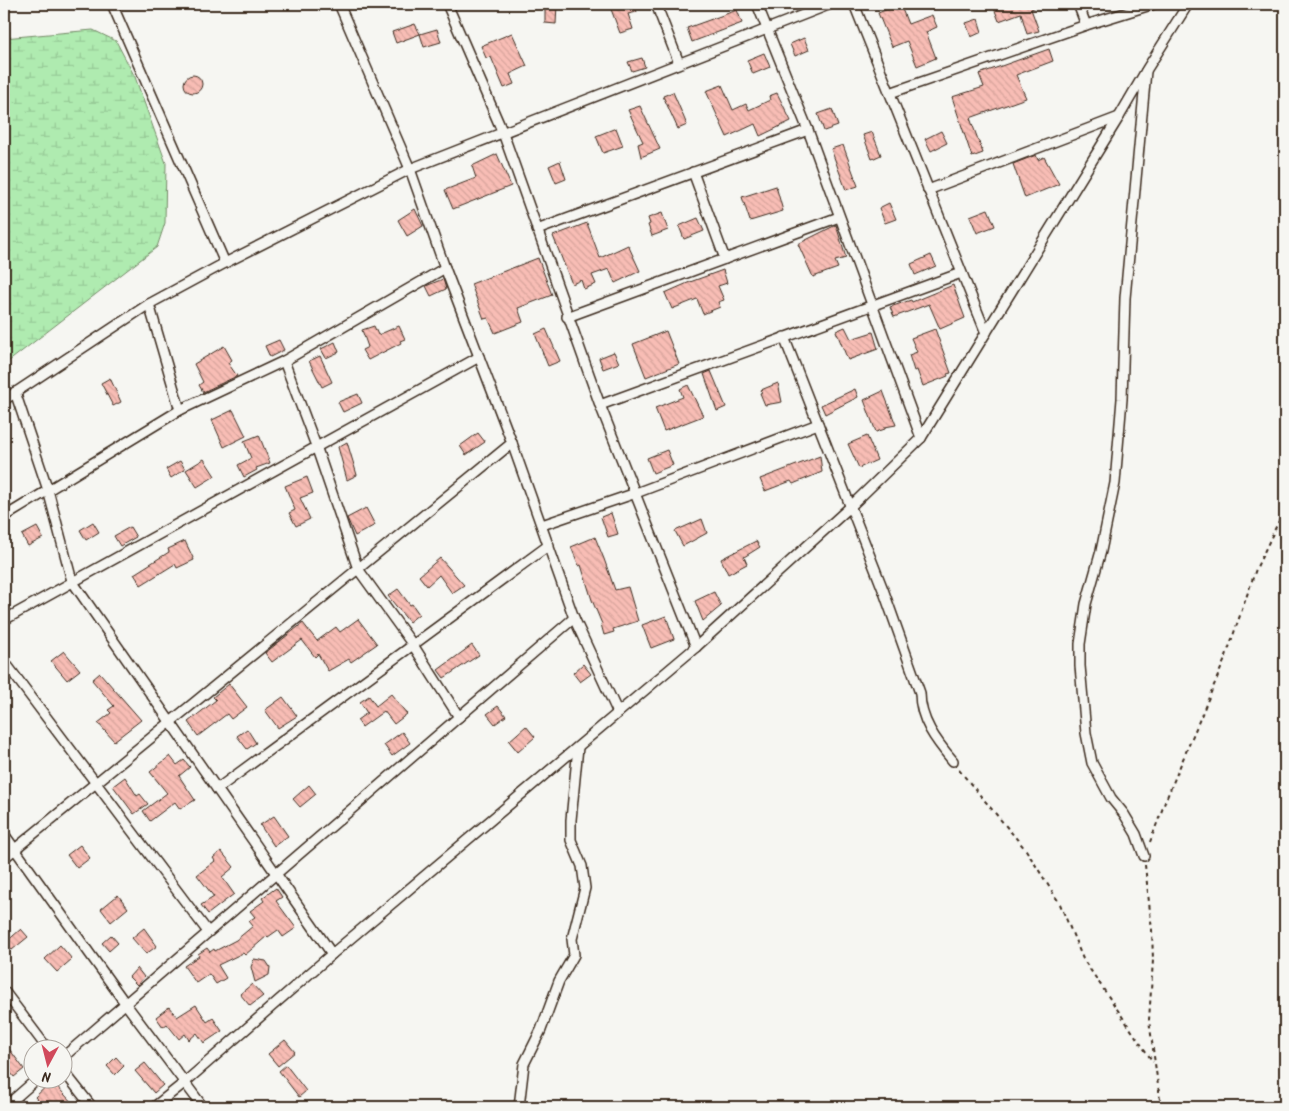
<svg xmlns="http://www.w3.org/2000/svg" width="1289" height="1111" font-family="Kalam,sans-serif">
  <defs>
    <pattern id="wetland-marsh" width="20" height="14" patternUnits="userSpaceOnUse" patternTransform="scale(1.25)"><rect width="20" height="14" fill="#afebb0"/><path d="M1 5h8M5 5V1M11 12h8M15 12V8" fill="none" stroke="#97ca97"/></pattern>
    <pattern id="building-back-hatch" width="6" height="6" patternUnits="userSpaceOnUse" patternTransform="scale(1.25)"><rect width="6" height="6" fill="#f8bdb5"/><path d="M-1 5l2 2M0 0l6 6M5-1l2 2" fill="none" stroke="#d6a39b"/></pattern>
  </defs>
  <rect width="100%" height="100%" fill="#f6f6f2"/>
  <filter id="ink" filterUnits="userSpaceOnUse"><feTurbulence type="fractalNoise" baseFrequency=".02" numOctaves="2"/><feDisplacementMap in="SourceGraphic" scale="10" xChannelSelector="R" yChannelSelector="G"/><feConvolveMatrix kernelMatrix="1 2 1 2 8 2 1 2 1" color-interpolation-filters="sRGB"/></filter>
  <g filter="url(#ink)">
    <polygon fill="url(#wetland-marsh)" stroke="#758a67" points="93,30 116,41 135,77 166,163 165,223 157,247 4,365 4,38"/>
    <g fill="url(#building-back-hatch)" stroke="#3b2a1e">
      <polygon points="545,4 557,4 556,24 545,23"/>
      <polygon points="609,4 634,4 637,12 628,14 633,29 620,33"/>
      <polygon points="900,4 908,24 932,15 937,27 926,32 936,58 917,66 907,41 892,47 878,13"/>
      <polygon points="1004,4 1043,4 1031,9 1039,31 1027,34 1021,13 999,21 994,8"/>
      <polygon points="737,10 742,23 692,42 687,28"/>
      <polygon points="978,19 982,32 971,37 966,23"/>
      <polygon points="415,24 420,34 396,43 392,32"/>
      <polygon points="437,29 441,42 424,47 420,34"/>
      <polygon points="512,33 527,66 510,74 514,84 504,88 491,57 486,58 481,46"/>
      <polygon points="804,38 809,50 795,56 790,44"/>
      <polygon points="1049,49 1053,61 1016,75 1026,98 970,118 983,153 972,157 952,97 984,87 979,74"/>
      <polygon points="764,53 770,67 753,74 747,60"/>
      <polygon points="642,58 645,67 632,71 628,62"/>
      <circle cx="193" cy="84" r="9"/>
      <polygon points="722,85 733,110 746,104 749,110 770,100 769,96 777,93 791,121 760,136 755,124 727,137 706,91"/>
      <polygon points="673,92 687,125 678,129 663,96"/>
      <polygon points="640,106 660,149 641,157 638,144 643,142 628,110"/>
      <polygon points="832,109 838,126 824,131 818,114"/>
      <polygon points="616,128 623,146 603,153 596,136"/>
      <polygon points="941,131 947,143 931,151 925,139"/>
      <polygon points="872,132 881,155 872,159 863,135"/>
      <polygon points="843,145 858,186 846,190 831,149"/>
      <polygon points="497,154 511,186 453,209 445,190 476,178 472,166"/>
      <polygon points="1036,155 1038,160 1044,157 1059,184 1025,198 1013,164"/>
      <polygon points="560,161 566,179 556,183 549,166"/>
      <polygon points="776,186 783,211 750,221 742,197"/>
      <polygon points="889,203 896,219 885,223 879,208"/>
      <polygon points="415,209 423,226 407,236 398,220"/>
      <polygon points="988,209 995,226 977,233 970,216"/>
      <polygon points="662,213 668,230 652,236 648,225 650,224 648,218"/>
      <polygon points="698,218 704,231 684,239 679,226"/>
      <polygon points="587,223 600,258 628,245 640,271 615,283 609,269 592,275 596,284 584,289 581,280 572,284 553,236"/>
      <polygon points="836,225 846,258 835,261 838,268 813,277 798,244"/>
      <polygon points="931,255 936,266 915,275 911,264"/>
      <polygon points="538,258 552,295 518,308 523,322 495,333 488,318 484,319 471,284"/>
      <polygon points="723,270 727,283 718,286 724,300 718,302 720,307 703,314 697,299 672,309 665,293 690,282"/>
      <polygon points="443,279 446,289 431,296 426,286"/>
      <polygon points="953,285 965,318 940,329 929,304 894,317 890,307 911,300 912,302"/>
      <polygon points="374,326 378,335 399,326 405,339 400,341 401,343 368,360 362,350 368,347 362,330"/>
      <polygon points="845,327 851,339 873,332 878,349 848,360 836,331"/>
      <polygon points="546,329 560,361 548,366 535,334"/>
      <polygon points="935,329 951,373 947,374 948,376 923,386 917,370 914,371 909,355 917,352 911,338"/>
      <polygon points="666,331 679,364 646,377 633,344"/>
      <polygon points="279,340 284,350 270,357 265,346"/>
      <polygon points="335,342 339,352 326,358 321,349"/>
      <polygon points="224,346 232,360 228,363 237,376 203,392 199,385 203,382 194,364"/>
      <polygon points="614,352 619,363 603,369 599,358"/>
      <polygon points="320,356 332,382 322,387 309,361"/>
      <polygon points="711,371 726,407 717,411 704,374"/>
      <polygon points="110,378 121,402 113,406 101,383"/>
      <polygon points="778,383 782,402 765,405 760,393 762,392 761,390"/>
      <polygon points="688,385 703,416 664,431 655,408 683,397 680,389"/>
      <polygon points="855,389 858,397 825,414 821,405"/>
      <polygon points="883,391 896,425 885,427 885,429 876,432 864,400"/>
      <polygon points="358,394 362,403 343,412 338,402"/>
      <polygon points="233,410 246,436 224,447 212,420"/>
      <polygon points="478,433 485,442 466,455 460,446"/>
      <polygon points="259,435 270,463 256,468 257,470 244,477 238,465 251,458 244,441"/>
      <polygon points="867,436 877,460 859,468 848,444"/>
      <polygon points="347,442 357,475 347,480 338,447"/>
      <polygon points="667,450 673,465 653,473 647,458"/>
      <polygon points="820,456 822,472 793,484 791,481 765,491 760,479"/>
      <polygon points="204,459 215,476 197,487 186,470"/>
      <polygon points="180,461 185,469 171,478 166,469"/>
      <polygon points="307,477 313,493 300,498 310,519 296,526 289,513 295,510 285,486"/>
      <polygon points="366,508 375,525 355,536 347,518"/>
      <polygon points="611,513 618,534 608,537 601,517"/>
      <polygon points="702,519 707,533 683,546 675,531"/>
      <polygon points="93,522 99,532 86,540 80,530"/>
      <polygon points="37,527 43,538 28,546 22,535"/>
      <polygon points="130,527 136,537 120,546 114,536"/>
      <polygon points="595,537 604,559 615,590 628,587 638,621 613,629 614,632 604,635 601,624 602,624 592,600 581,565 579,566 571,547"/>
      <polygon points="185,541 194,560 177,568 175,564 141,585 134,574 169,552 168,549"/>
      <polygon points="756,541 760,547 744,557 747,564 728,574 721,559"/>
      <polygon points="440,558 464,585 452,593 439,575 427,586 419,576"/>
      <polygon points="398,589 410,605 412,604 419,614 409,622 388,596"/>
      <polygon points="714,592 721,606 703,621 695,601"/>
      <polygon points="666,616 674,639 651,648 642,625"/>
      <polygon points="358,619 377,644 351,662 349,659 328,671 318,654 315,657 302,640 272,662 265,653 303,623 317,641 336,627 340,632"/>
      <polygon points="472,645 479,655 444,678 438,670"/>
      <polygon points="64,651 80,670 67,680 51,661"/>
      <polygon points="583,664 591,674 580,682 573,673"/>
      <polygon points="100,673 141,720 114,741 98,723 111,713 108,710 114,706 92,680"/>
      <polygon points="229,684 247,707 231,719 227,714 198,736 188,722 216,700 213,697"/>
      <polygon points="391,694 407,714 394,724 384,711 362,727 357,720 367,713 360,702 369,696 376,706"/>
      <polygon points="283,697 297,716 278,728 265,710"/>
      <polygon points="498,706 506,716 495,724 487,714"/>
      <polygon points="526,726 535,737 518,752 509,741"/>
      <polygon points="247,729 256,743 247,749 237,736"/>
      <polygon points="402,732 410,743 392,756 384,745"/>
      <polygon points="170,756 177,765 184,760 190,767 179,776 195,800 180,809 175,802 150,821 143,811 167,793 150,772"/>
      <polygon points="125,777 137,796 140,794 148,804 134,814 113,786"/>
      <polygon points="309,785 316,794 300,807 293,799"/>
      <polygon points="274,816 288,836 274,846 260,825"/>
      <polygon points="80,845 90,858 77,868 67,855"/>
      <polygon points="221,851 234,867 222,877 234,894 208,914 201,905 214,897 197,875 215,861 213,858"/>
      <polygon points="276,888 282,897 276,901 296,928 283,937 278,930 268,937 267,936 245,955 243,953 218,965 226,978 216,984 209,974 196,983 184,966 199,956 198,954 207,948 210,952 214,949 215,951 236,940 253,926 249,921 255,917 250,911 264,901 262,898"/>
      <polygon points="118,895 128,908 111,922 101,909"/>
      <polygon points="144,928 157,946 146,954 132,938"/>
      <polygon points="21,929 28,937 12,950 5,943"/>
      <polygon points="111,935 118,943 109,951 102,943"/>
      <polygon points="60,945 72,959 57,972 45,959"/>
      <polygon points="254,959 266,961 270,967 269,975 255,982 251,967"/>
      <polygon points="137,968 144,977 137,985 129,977"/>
      <polygon points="252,984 263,996 250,1006 240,994"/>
      <polygon points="196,1005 207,1022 213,1018 222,1031 204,1043 197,1033 189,1040 185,1034 179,1039 167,1024 163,1027 156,1017 169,1007 177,1017"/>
      <polygon points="285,1040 295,1052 278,1066 268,1054"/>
      <polygon points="10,1050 24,1069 14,1077 4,1063 4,1054"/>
      <polygon points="116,1057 124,1066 115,1075 107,1066"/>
      <polygon points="145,1063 163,1085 154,1093 135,1071"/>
      <polygon points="286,1065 306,1091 299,1097 279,1071"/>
      <polygon points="52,1081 76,1107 44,1107 35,1097"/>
    </g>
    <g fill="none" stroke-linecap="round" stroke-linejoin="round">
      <defs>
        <g id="minor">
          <polyline points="112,4 225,263"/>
          <polyline points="339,4 410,169 445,268 512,443 574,618 618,713"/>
          <polyline points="447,4 503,133 600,405 696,647"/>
          <polyline points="656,4 679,63"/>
          <polyline points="757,4 808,130 921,438"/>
          <polyline points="854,4 986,333"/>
          <polyline points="1078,4 1086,25"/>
          <polyline points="890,93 1086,25 1154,4"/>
          <polyline points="693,172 725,259"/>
          <polyline points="928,190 1119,117"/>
          <polyline points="537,230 808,130"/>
          <polyline points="149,304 180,410"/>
          <polyline points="567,317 839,217"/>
          <path d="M784,337L884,592L920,693C920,720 936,741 953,761"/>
          <polyline points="284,361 316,446 358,569 413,645 459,717"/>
          <polyline points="15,392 48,490 72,581 332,954"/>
          <polyline points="4,400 149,304 225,263 410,169 831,4"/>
          <polyline points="600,405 961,273"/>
          <polyline points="4,517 180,410 284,361 445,268"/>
          <polyline points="542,525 636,493 818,424"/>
          <polyline points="4,620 479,357"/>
          <polyline points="4,661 208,932"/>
          <polyline points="217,789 549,545"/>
          <polyline points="4,834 125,1003 203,1107"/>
          <polyline points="1144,856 1136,834 1124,814 1111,798 1092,763 1086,733 1080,666 1080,644 1086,604 1101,551 1115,483 1122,399 1125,298 1146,71"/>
          <polyline points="4,858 512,443"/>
          <polyline points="4,991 47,1048"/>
          <polyline points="62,1058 574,618"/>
          <polyline points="62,1069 92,1107"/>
          <polyline points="5,1107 38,1078"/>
          <polyline points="154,1107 184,1083 332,954 696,647 850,507 921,438 1119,117 1147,69 1188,4"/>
          <polyline points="519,1107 524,1064 541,1030 559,981 574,955 572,939 585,888 582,866 571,840 571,820 578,747"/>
        </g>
      </defs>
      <use href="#minor" stroke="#3b2a1e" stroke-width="12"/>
      <g stroke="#3b2a1e" stroke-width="2" stroke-dasharray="4 4" stroke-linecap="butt">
        <polyline points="959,770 1026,850 1060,904 1083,959 1153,1062"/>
        <polyline points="1150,842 1165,802 1225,659 1256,569 1285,508"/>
        <polyline points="1145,865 1152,930 1153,960 1149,1020 1161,1107"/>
      </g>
      <use href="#minor" stroke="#f6f6f2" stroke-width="9"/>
    </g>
  </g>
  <rect width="1289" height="1111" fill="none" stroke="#f6f6f2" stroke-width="20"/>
  <rect x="10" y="10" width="1269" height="1091" fill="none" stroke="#3b2a1e" stroke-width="2" filter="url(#ink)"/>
  <g transform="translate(48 1064) rotate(187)"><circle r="24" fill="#f6f6f2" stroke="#aba49d"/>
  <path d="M0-4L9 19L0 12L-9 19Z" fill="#d1495b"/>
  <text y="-8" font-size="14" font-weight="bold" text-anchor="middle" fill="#3b2a1e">N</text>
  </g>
</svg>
